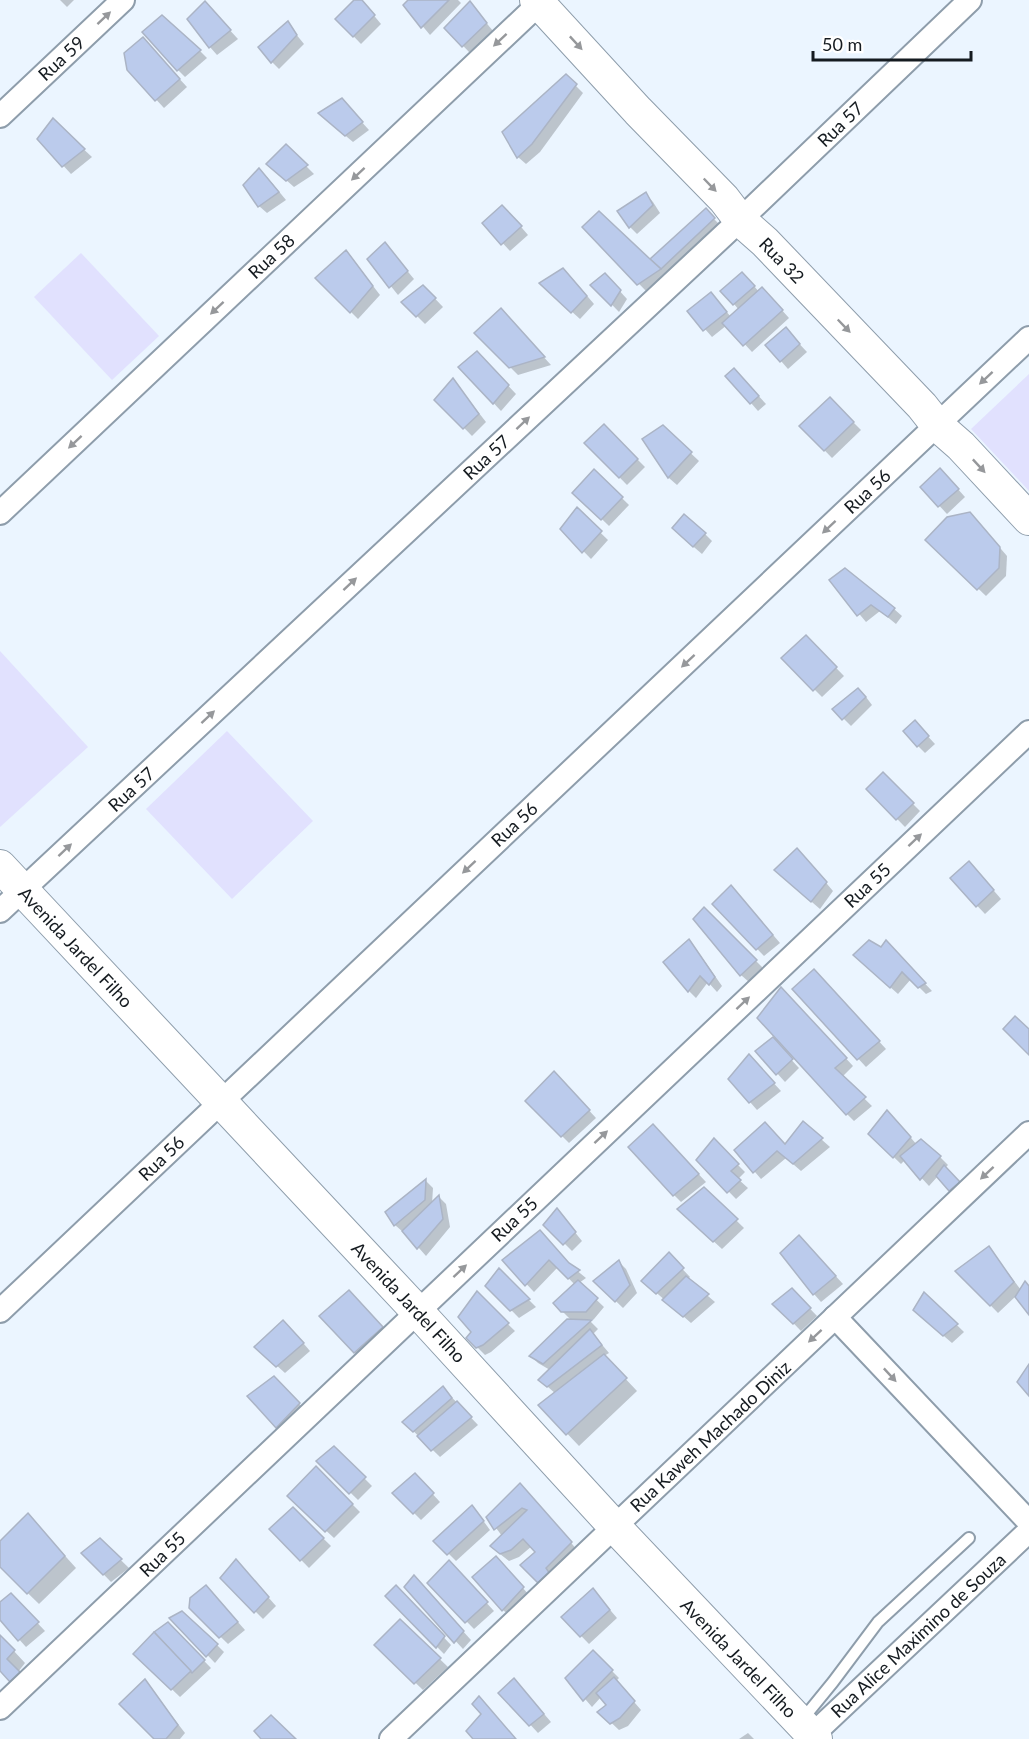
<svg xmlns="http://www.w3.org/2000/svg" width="1029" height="1739" font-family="Lato,sans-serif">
  <rect width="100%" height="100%" fill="#ebf5ff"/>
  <g fill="#e1e1fe">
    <polygon points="81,253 159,336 112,380 34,297"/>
    <polygon points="1029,374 1029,491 971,429"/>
    <polygon points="0,651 88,747 0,827"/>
    <polygon points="227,731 313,821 232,899 146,809"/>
  </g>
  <g fill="#0003">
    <polygon points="60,0 74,0 67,7"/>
    <polygon points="356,0 361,0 381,24 361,44 337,19"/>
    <polygon points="411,0 458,0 461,3 430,35 405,5"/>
    <polygon points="470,3 493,31 470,53 446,28"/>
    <polygon points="212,11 238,39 217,55 210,47"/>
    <polygon points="287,23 304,44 279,69 272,62"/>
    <polygon points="150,47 187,87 164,108 128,69"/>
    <polygon points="200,51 207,58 185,77 178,70"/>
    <polygon points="566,76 583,93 540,152 526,164 518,157"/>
    <polygon points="349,108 369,130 353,142 327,120"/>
    <polygon points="53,121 92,157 71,174 39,139"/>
    <polygon points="286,146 314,174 294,187 276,171"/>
    <polygon points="267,177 286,200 267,213 259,206"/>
    <polygon points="646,194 653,202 660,213 637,234 630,227"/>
    <polygon points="706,211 721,226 669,277 646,291 584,227 650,261"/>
    <polygon points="510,214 528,235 510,251 484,223"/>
    <polygon points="385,244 414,279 398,295 369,259"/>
    <polygon points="353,260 380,295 358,319 317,278"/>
    <polygon points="605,275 627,299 619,312 593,285"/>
    <polygon points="571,277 594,304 580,319 549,291"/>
    <polygon points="750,281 759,292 770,297 789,318 752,352 727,325 712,337 690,312 718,302 731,317 739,310 734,304"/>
    <polygon points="423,286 443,307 425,324 403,302"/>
    <polygon points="508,318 551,365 518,375 476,333"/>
    <polygon points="793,337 807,352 788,369 781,361"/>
    <polygon points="484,360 516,394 501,411 460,367"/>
    <polygon points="741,377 766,404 758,411 751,403"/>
    <polygon points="453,380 486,422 472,436 436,399"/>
    <polygon points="830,399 861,430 832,458 801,426"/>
    <polygon points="604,426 645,467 627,485 586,443"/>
    <polygon points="663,427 699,461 677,485 669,478 644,439"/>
    <polygon points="594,471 629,505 609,526 574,492"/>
    <polygon points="948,478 965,497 947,514 922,487"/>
    <polygon points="577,510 608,540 591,559 562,529"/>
    <polygon points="977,521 1007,556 1006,576 986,596 927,540"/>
    <polygon points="705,534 712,541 702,554 681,536"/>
    <polygon points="831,580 894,609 902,616 896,624 880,611 866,622"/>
    <polygon points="806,637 844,676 822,697 783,658"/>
    <polygon points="866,697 872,705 851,726 834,709"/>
    <polygon points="922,730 935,744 925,753 918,746"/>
    <polygon points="883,774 920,811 905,827 868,789"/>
    <polygon points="805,858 833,891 820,909 784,878"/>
    <polygon points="976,870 1001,899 985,914 952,879"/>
    <polygon points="739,895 780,943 764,956 714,904"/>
    <polygon points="704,909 764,969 749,982 741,975"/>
    <polygon points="689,941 696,949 722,986 717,992 708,982 696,998 689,991"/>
    <polygon points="882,949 893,950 932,991 926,994 911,979 898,994 862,962"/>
    <polygon points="821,978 886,1049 866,1067 794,989"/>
    <polygon points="789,997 853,1066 842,1077 872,1106 854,1121 847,1114"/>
    <polygon points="772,1039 799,1068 785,1082 757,1051"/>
    <polygon points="756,1064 781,1091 757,1110 750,1102"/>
    <polygon points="562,1081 596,1118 569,1143 527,1101"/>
    <polygon points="895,1119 917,1145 921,1141 940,1157 948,1165 945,1168 966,1190 958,1197 938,1176 929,1186 905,1160 901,1164 870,1134"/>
    <polygon points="803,1123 830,1147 801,1171 786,1158 761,1179 736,1150 786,1146"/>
    <polygon points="661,1134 706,1182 681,1202 674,1195"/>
    <polygon points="714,1141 745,1172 738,1179 748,1188 736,1199 698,1160"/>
    <polygon points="426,1181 433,1188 432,1204 439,1197 446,1204 450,1227 426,1256 404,1231 403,1232 395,1225"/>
    <polygon points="704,1189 744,1228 722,1249 687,1217"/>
    <polygon points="557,1210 582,1241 572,1251 546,1225"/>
    <polygon points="540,1232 570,1265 586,1278 579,1283 604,1307 594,1319 583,1319 583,1321 591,1322 598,1329 593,1334 609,1353 604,1356 637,1391 579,1446 541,1406 556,1394 540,1380 550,1370 538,1363 531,1356 571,1320 555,1304 575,1285 558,1267 534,1292 504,1260"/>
    <polygon points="807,1245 843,1284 821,1302 814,1294"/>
    <polygon points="989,1248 1021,1290 1029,1287 1029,1313 1016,1296 998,1313 957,1271"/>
    <polygon points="669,1255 690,1277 688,1279 715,1302 691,1323 651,1288"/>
    <polygon points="619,1262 626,1269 637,1293 623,1308 595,1281"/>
    <polygon points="499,1270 536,1307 519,1318 487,1285"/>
    <polygon points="792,1290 817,1316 801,1331 775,1304"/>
    <polygon points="477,1294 515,1331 491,1352 485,1355 468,1338 473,1332"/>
    <polygon points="925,1294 964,1332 952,1343 923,1318"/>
    <polygon points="357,1299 389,1335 362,1360 321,1316"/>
    <polygon points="291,1329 310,1351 285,1373 264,1354"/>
    <polygon points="274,1378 306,1411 285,1435 249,1396"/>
    <polygon points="443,1388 478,1425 440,1457 404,1422"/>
    <polygon points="334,1448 372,1486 358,1500 318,1461"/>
    <polygon points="316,1468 360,1512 334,1538 289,1496"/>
    <polygon points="415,1475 440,1502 421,1520 394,1493"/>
    <polygon points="528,1492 578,1551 546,1589 522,1565 538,1552 532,1546 519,1557 509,1561 500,1554 502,1536 488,1517"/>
    <polygon points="293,1509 331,1546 309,1568 271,1529"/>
    <polygon points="479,1515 490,1530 456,1561 436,1541"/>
    <polygon points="39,1527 76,1568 39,1604 0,1566 0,1543"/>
    <polygon points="100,1540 129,1568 111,1582 83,1553"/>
    <polygon points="503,1566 530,1596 511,1617 503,1610"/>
    <polygon points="243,1569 276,1606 263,1619 222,1578"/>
    <polygon points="456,1570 494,1611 474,1629 429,1583"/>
    <polygon points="421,1585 471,1640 463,1649 406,1587"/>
    <polygon points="396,1587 451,1645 444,1654 387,1596"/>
    <polygon points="593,1590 617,1618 589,1644 563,1617"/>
    <polygon points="213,1594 245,1630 228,1644 191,1608"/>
    <polygon points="11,1595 45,1631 26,1647 0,1618 0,1604"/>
    <polygon points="172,1618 217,1645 224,1652 215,1663"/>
    <polygon points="400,1621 448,1667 423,1690 376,1645"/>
    <polygon points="168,1624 211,1668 180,1697 135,1654"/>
    <polygon points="0,1636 25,1663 18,1672 23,1692 0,1669"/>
    <polygon points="593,1652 619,1678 616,1681 641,1710 628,1726 619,1730 600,1712 608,1705 601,1697 592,1707 567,1678"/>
    <polygon points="145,1681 185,1733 180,1739 156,1739"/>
    <polygon points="521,1687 551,1722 538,1733 501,1693"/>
    <polygon points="748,1733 754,1739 739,1739"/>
  </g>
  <g fill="#bbcbec" stroke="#abb4c5" stroke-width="1.5">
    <polygon points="354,0 362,0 375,15 353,37 335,19"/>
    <polygon points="408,0 449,0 421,28 403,5"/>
    <polygon points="205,1 231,30 209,48 187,19"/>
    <polygon points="470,1 487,23 462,47 444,28"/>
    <polygon points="162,15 201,50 177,71 142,32"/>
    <polygon points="288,21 297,35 271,63 258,47"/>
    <polygon points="143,37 180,79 155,101 127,70 124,53"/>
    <polygon points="566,74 577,84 532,144 517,158 502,132"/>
    <polygon points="342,98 363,122 345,136 318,113"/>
    <polygon points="53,118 85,149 62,167 37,139"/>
    <polygon points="286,144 308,165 286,181 266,164"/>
    <polygon points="259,168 279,192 258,207 243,185"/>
    <polygon points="646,192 653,205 629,228 617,211"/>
    <polygon points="502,205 522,226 501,245 482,223"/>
    <polygon points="706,208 715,218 661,269 650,259"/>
    <polygon points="599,211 650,259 661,269 637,285 582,227"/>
    <polygon points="385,242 408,271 389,288 367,259"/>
    <polygon points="346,250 373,286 350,313 315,278"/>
    <polygon points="563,268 587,296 571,313 539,283"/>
    <polygon points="742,272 755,286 733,305 720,291"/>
    <polygon points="605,273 621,290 611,306 590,285"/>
    <polygon points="423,285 436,298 416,317 401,302"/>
    <polygon points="762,287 783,310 743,346 722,323"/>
    <polygon points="711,292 727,312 703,331 687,311"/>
    <polygon points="501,308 545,357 509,368 474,333"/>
    <polygon points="786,327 800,344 780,362 765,345"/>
    <polygon points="477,351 509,385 493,404 458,367"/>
    <polygon points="734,368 759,396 750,404 725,376"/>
    <polygon points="453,378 479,414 463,429 434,400"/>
    <polygon points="830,397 854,422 824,451 799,426"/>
    <polygon points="604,424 638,459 619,478 584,443"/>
    <polygon points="663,425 692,452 668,478 642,439"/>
    <polygon points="940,468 959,489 938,507 920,487"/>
    <polygon points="594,469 623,497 601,520 572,493"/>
    <polygon points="577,507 602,531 582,553 560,529"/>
    <polygon points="970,512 1000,547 999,568 977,590 925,540 947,517"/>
    <polygon points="684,514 706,533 693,547 672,528"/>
    <polygon points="845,568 895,608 888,617 871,605 857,616 829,580"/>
    <polygon points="806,635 837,667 813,691 781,658"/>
    <polygon points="858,688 866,697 842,720 832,709"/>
    <polygon points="915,720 929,736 917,747 903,731"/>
    <polygon points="883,772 914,803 896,820 866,789"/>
    <polygon points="797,848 827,882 811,902 774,870"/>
    <polygon points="969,861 994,890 976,907 950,878"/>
    <polygon points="731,885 773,935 756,950 712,904"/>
    <polygon points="704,907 757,960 740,976 693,919"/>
    <polygon points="689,939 715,977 709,985 700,976 688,992 663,962"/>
    <polygon points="869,940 881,947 886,940 926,983 918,988 902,972 890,988 853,955"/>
    <polygon points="814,969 880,1041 857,1060 792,989"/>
    <polygon points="781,987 847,1058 835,1068 866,1097 846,1115 757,1018"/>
    <polygon points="1015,1016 1029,1029 1029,1055 1003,1029"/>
    <polygon points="773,1037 793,1059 776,1075 755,1051"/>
    <polygon points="749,1054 775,1083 749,1103 728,1079"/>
    <polygon points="554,1071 590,1110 561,1137 525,1101"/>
    <polygon points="887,1110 911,1137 893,1158 868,1134"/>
    <polygon points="803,1121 823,1138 793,1164 777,1151 753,1173 734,1150 765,1122 785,1144"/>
    <polygon points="653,1124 699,1174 673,1196 628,1147"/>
    <polygon points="714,1138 739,1164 731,1171 741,1180 727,1193 696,1160"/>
    <polygon points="921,1139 941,1156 920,1180 900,1156"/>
    <polygon points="944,1165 960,1182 949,1191 936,1176"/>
    <polygon points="426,1179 425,1200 394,1226 385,1212"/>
    <polygon points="704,1187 738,1219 713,1242 677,1209"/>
    <polygon points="439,1195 443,1219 417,1249 402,1231"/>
    <polygon points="557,1208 576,1232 563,1245 543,1225"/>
    <polygon points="540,1230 569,1263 580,1270 568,1279 549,1260 525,1286 502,1260"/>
    <polygon points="799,1235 836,1276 813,1295 780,1253"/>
    <polygon points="989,1246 1014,1282 990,1306 955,1271"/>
    <polygon points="669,1252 684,1268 656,1294 641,1281"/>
    <polygon points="619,1260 630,1285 615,1302 593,1281"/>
    <polygon points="499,1268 530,1299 510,1311 485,1286"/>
    <polygon points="686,1276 709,1294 683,1317 662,1300"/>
    <polygon points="578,1280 598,1298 586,1312 561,1312 553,1303"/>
    <polygon points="1025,1281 1029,1286 1029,1315 1015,1297"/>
    <polygon points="792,1288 811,1308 793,1324 772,1304"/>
    <polygon points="349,1290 383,1327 354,1353 319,1316"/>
    <polygon points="477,1291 509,1323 483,1345 476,1348 466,1338 471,1332 458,1317"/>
    <polygon points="924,1292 958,1324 943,1336 913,1310"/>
    <polygon points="567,1319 592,1320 543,1364 529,1356"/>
    <polygon points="283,1320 304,1343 276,1367 254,1347"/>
    <polygon points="590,1329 602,1345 547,1387 538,1380"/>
    <polygon points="604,1354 627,1378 566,1435 538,1405"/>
    <polygon points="1029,1364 1029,1396 1017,1382"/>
    <polygon points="274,1376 300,1403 276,1428 247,1396"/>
    <polygon points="443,1386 452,1398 413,1432 402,1422"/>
    <polygon points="457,1401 472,1417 431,1451 417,1436"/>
    <polygon points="334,1446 366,1477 349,1494 316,1461"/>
    <polygon points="316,1466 353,1504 325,1532 287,1496"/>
    <polygon points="415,1473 434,1493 413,1514 392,1493"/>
    <polygon points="520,1483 572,1542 546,1568 550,1574 538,1583 520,1565 535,1552 523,1539 511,1550 500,1554 490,1546 527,1510 522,1508 494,1530 486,1517"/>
    <polygon points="472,1505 484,1521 447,1555 433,1541"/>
    <polygon points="293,1507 324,1538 300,1561 269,1529"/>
    <polygon points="28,1513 65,1556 27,1594 0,1567 0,1541"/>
    <polygon points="100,1538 122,1559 103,1575 81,1553"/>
    <polygon points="496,1556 524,1587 502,1611 472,1577"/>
    <polygon points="236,1559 269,1597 254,1613 220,1578"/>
    <polygon points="449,1560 488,1602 465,1623 427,1583"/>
    <polygon points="414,1575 464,1631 454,1643 404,1587"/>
    <polygon points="206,1585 238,1622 219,1638 189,1608 190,1598"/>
    <polygon points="396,1585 445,1636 436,1648 385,1596"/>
    <polygon points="593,1588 610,1610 580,1637 561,1617"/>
    <polygon points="11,1593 39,1622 18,1641 0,1620 0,1602"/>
    <polygon points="182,1611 218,1644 206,1657 169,1618"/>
    <polygon points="400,1619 441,1658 414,1684 374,1645"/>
    <polygon points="168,1622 205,1660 192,1673 154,1632"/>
    <polygon points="154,1632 191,1671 171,1690 133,1654"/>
    <polygon points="0,1635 15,1650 7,1659 21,1673 10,1682 0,1671"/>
    <polygon points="593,1650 613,1670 583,1701 565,1678"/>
    <polygon points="614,1677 635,1701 620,1718 610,1724 597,1712 606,1705 596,1693"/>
    <polygon points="514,1678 544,1714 529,1726 498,1693"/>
    <polygon points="145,1679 178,1725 166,1739 154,1739 119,1704"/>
    <polygon points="479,1696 516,1739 473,1739 466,1731 481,1714 472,1704"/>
    <polygon points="271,1715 296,1739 261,1739 254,1731"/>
  </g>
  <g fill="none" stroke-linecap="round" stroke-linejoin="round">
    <defs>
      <polyline id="lane" points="802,1720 833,1682 878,1622 969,1538"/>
      <g id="street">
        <polyline points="0,116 123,0"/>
        <polyline points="0,513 543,0"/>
        <polyline points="0,911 740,220 970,0"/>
        <polyline points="0,1311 1029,338"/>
        <polyline points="835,1317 1029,1522"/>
        <polyline points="0,1708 1029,732"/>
        <polyline points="391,1739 1029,1133"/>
        <polyline points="808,1739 1029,1531"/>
      </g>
      <g id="secondary">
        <polyline points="536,0 638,111 724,199 740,220 765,242 922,406 937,425 961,446 1029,519"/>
        <polyline points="0,866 417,1311 614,1526 816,1739"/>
      </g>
    </defs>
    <use href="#lane" stroke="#8e9dab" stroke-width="14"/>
    <use href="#street" stroke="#8e9dab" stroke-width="26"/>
    <use href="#secondary" stroke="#8e9dab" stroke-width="34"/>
    <use href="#lane" stroke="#fff" stroke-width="10"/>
    <use href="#street" stroke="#fff" stroke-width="22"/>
    <use href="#secondary" stroke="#fff" stroke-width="32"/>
  </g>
  <defs><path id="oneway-solid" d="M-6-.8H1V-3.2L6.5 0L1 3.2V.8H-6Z" transform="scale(1.5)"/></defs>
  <g fill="#96989b">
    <use href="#oneway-solid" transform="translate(104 18) rotate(-43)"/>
    <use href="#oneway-solid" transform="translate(500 40) rotate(137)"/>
    <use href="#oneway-solid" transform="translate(576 43) rotate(47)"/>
    <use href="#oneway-solid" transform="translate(358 174) rotate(137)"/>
    <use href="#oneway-solid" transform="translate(710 185) rotate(46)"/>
    <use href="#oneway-solid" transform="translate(217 308) rotate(137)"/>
    <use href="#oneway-solid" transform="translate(844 326) rotate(46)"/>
    <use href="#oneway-solid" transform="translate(986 378) rotate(137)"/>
    <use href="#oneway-solid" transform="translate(523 423) rotate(-43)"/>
    <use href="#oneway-solid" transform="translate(75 442) rotate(137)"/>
    <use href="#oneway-solid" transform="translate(979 466) rotate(47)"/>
    <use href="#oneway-solid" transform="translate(829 527) rotate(137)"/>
    <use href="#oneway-solid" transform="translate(350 584) rotate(-43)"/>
    <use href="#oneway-solid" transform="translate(688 661) rotate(137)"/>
    <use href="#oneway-solid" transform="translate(208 717) rotate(-43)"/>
    <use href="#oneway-solid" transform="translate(915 840) rotate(-43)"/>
    <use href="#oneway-solid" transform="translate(65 850) rotate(-43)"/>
    <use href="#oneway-solid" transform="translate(469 867) rotate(137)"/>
    <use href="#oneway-solid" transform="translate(743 1003) rotate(-43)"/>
    <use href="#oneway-solid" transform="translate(601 1137) rotate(-43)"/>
    <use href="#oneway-solid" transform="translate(987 1173) rotate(137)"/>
    <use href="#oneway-solid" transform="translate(460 1271) rotate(-43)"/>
    <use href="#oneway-solid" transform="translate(815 1336) rotate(137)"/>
    <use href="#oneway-solid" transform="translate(890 1375) rotate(47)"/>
  </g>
  <g text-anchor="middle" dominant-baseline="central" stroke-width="5" stroke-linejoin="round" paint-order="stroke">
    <g font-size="18" fill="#151b20" stroke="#fff">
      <text transform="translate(61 58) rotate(-43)">Rua 59</text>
      <text transform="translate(840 124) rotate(-44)">Rua 57</text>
      <text transform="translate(271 256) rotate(-43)">Rua 58</text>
      <text transform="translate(782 260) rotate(46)">Rua 32</text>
      <text transform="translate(486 457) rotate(-43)">Rua 57</text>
      <text transform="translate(867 491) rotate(-43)">Rua 56</text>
      <text transform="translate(131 789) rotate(-43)">Rua 57</text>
      <text transform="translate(514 824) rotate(-43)">Rua 56</text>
      <text transform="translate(867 885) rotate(-43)">Rua 55</text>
      <text transform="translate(76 947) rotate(47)">Avenida Jardel Filho</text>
      <text transform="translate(161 1158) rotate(-44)">Rua 56</text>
      <text transform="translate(514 1219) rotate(-43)">Rua 55</text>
      <text transform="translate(409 1302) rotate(47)">Avenida Jardel Filho</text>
      <text transform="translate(710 1436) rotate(-43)">Rua Kaweh Machado Diniz</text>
      <text transform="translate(162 1554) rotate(-44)">Rua 55</text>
      <text transform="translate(918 1635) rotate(-43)">Rua Alice Maximino de Souza</text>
      <text transform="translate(739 1658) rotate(46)">Avenida Jardel Filho</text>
    </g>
  </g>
  <path d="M813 51v9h158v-9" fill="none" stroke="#151b20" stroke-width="3"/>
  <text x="822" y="51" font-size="18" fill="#151b20" stroke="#ffffff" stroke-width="4.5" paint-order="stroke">50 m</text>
</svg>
